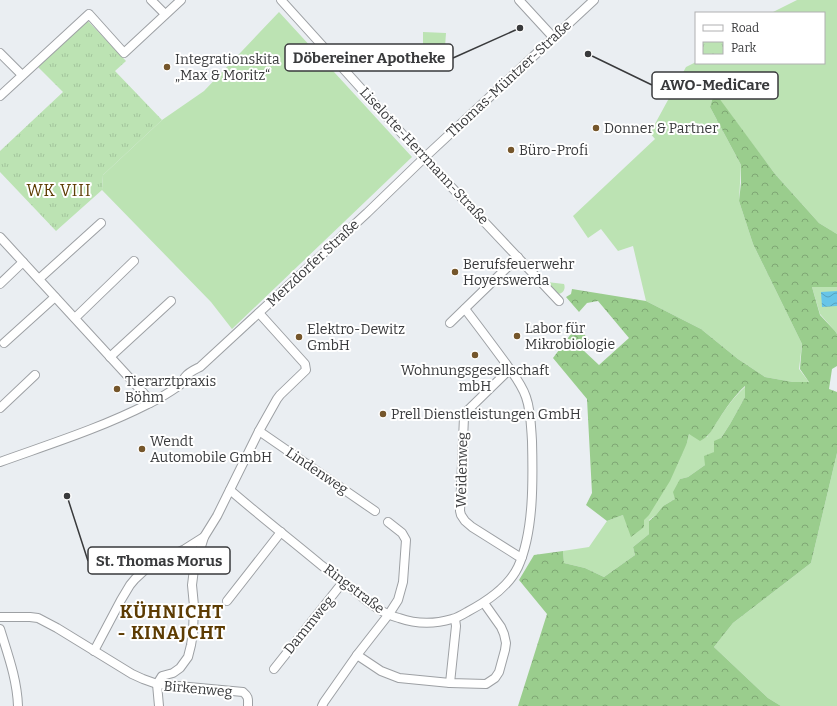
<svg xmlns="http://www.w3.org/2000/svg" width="837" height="706" font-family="Bitter,serif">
  <defs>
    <pattern id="forest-crowns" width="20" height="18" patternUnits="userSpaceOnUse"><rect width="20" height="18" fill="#9acd8d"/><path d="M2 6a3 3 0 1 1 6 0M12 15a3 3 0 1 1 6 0" fill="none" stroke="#7fa774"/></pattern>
    <pattern id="park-tufts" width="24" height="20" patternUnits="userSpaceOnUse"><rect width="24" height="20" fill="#bce3b3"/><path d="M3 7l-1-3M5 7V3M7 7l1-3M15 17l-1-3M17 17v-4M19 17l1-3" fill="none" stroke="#a2c49b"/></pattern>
    <pattern id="water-waves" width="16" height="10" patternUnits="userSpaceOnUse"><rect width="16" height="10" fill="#67c5e8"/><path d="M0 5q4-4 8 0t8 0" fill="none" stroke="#56a1bd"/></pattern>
  </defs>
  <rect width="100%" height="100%" fill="#eaeef2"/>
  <g fill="#bce3b3">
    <polygon points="797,0 837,0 837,234 819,223 775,174 716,95 712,100 710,107 741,165 739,201 753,244 802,344 799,369 809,382 793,382 765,377 738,359 701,329 646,301 633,246 618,251 601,229 588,238 573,216 655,139 650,133 686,67 696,62 696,63 824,63 824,13 771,13"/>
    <polygon points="279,12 412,157 232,329 211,302 102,190 103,175 162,120 204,91"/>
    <polygon points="423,32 446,33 445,47 423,46"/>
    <path d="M547,282L564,284C566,289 563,294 557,294L547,283Z"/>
    <polygon points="812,287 837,287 837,334 835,331 820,314"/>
    <path d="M746,386L745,397L730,424L721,438L714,452L705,465L688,477L680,479L675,499L663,506L656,515L649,520V534L633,547L635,555L604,577L585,568L564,563L563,551L589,547L607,521L623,515L643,520L687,443L689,434L707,437C719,419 730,400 746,386Z"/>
    <polygon points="837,453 837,706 781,706 768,698 714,647 733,623 811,563"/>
  </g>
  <path fill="url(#forest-crowns)" d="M716,94L775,174L819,223L837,234V287H812L820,315L835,331L837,334V366L832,369L829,389L837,392V453L811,563L733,623L714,647L768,698L781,706H518L547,614L519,580L534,555L563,551L564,563L585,568L604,577L635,555L633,547L649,534V521L656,515L663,506L675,499L673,492L680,479L688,477L705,465L704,456L714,452V441L721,438L730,424L745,397V386C735,395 726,408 719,419C712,429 711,435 700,441L689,434L687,443L670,481L649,515L644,520V527L631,537L623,515L607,521L586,505L592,493L587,399L553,358L577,326L589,340L583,350L599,365L629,338L598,301L587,303L579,312L566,297L571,294L572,289L646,301L701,329L738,359L765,377L793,382H809L800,369L802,344L753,244L739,201L741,183V165L710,107L712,100Z"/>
  <polygon fill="url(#park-tufts)" points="88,21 126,61 115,71 162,120 103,175 102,190 56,231 0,172 0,151 63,92 38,67"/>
  <polygon fill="url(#water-waves)" points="837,291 837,306 822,307 821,292"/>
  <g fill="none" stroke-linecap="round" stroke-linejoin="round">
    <defs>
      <g id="minor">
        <polyline points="151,0 165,14"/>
        <polyline points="281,0 424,158 559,301"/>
        <polyline points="519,0 553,37"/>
        <polyline points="0,53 22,75"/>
        <polyline points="0,96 89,14 124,53 181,0"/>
        <polyline points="0,237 147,397 150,403"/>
        <polyline points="39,279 101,223"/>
        <polyline points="0,284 23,262"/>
        <polyline points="75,318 134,261"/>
        <polyline points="450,323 518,257"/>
        <polyline points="4,343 55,297"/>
        <polyline points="110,357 171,301"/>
        <polyline points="510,369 468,410 464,417 460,511 461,515 465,521 472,527 518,556 522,557"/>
        <polyline points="0,408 35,375"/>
        <polyline points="259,431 375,511"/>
        <path d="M0,462C50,444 101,428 148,404C159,399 170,392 180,385C182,383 183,380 185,377C189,372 194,370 200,367L367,213L424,158L594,0"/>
        <path d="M230,490C260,516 291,540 321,565C333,574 344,583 356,592C369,603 383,614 399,618C416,624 435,624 452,619C457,618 462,615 467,612C486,602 508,588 518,567C534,532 533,479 532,441C531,427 531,411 526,397C522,385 514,375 507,365C493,346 479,327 465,309"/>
        <polyline points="227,601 281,532"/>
        <path d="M0,617H30L38,618L57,628L132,674L143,679L157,684L243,692C249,697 248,699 248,706"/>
        <path d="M0,629C8,655 17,679 18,706"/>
        <polyline points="94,651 121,600 130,585 135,579 149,566 185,549 204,537"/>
        <polyline points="357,655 381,671 399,678 450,683 486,684 495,678 499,672 505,650 506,643 504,634 501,627 484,603"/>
        <polyline points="274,669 343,582"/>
        <polyline points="450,683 456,626 455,619"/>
        <polyline points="157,684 162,676 173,673 180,668 188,657 191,645 193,633 194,606 192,585 194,569 204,537 217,516 259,431 277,399 280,395 306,370 305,364 259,313"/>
        <polyline points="157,684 159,706"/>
        <polyline points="322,706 324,702 357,655 389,614 398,600 403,582 406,540 402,533 388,522"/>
      </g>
    </defs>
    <use href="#minor" stroke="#9da0a4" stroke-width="10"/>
    <use href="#minor" stroke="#fff" stroke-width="8"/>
  </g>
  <g fill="#75562b" stroke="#fff" stroke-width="1.5">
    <circle cx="167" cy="67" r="4"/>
    <circle cx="596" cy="128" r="4"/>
    <circle cx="511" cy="150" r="4"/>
    <circle cx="455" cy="272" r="4"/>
    <circle cx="517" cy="336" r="4"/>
    <circle cx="299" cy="337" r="4"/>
    <circle cx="475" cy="355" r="4"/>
    <circle cx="117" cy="389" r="4"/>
    <circle cx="383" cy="414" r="4"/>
    <circle cx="142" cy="449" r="4"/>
  </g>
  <g text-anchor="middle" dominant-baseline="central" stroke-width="4" stroke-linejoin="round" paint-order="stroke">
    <g font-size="14" fill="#393a3c" stroke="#fff" text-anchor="start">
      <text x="175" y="59">Integrationskita<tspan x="175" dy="16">„Max &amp; Moritz“</tspan></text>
      <text x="604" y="128">Donner &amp; Partner</text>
      <text x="519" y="150">Büro-Profi</text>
      <text x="463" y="264">Berufsfeuerwehr<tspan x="463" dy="16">Hoyerswerda</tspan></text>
      <text x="525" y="328">Labor für<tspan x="525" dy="16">Mikrobiologie</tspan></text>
      <text x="307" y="329">Elektro-Dewitz<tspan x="307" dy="16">GmbH</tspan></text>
      <text x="475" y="370" text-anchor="middle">Wohnungsgesellschaft<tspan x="475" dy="16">mbH</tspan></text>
      <text x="125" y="381">Tierarztpraxis<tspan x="125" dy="16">Böhm</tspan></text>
      <text x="391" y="414">Prell Dienstleistungen GmbH</text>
      <text x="150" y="441">Wendt<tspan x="150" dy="16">Automobile GmbH</tspan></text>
    </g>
    <g font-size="14" fill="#393a3c" stroke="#fff">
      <text transform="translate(509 79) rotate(-43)">Thomas-Müntzer-Straße</text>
      <text transform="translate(424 156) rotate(47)">Liselotte-Herrmann-Straße</text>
      <text transform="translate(313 263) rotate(-43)">Merzdorfer Straße</text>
      <text transform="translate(462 470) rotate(-89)">Weidenweg</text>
      <text transform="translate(317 471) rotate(34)">Lindenweg</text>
      <text transform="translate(354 589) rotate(37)">Ringstraße</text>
      <text transform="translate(309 625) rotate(-51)">Dammweg</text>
      <text transform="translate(198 689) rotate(5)">Birkenweg</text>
    </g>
    <g font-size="16" letter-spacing="1" fill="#5d3c03" stroke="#fff">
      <text x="59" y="190">WK VIII</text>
    </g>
    <g font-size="18" font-weight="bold" letter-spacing="1" fill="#5d3c03" stroke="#fff">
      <text x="172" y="612">KÜHNICHT<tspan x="172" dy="21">- KINAJCHT</tspan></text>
    </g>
  </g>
  <path fill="none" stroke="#393a3c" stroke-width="1.5" d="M520 28L453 58M588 54L652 85M67 496L88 561"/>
  <g fill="#393a3c" stroke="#fff" stroke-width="1.5">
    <circle cx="520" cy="28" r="4"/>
    <circle cx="588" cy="54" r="4"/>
    <circle cx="67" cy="496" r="4"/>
  </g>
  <g fill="#fff" stroke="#393a3c" stroke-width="1.5">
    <rect x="285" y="44" width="168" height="27" rx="4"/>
    <rect x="652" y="72" width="126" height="27" rx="4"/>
    <rect x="88" y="547" width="142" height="27" rx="4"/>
  </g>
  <g font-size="15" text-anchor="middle" font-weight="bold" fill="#393a3c">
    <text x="369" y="63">Döbereiner Apotheke</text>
    <text x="715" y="90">AWO-MediCare</text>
    <text x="159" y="566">St. Thomas Morus</text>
  </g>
  <rect x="695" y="12" width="130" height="52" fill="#ffffff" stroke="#b0b0b1"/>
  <rect x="703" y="25" width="20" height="6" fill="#ffffff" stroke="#b0b0b1"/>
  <text x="731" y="32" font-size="12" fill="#393a3c">Road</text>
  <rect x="703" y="42" width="20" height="12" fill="url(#park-tufts)" stroke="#b0b0b1"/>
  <text x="731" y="52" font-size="12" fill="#393a3c">Park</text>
</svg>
